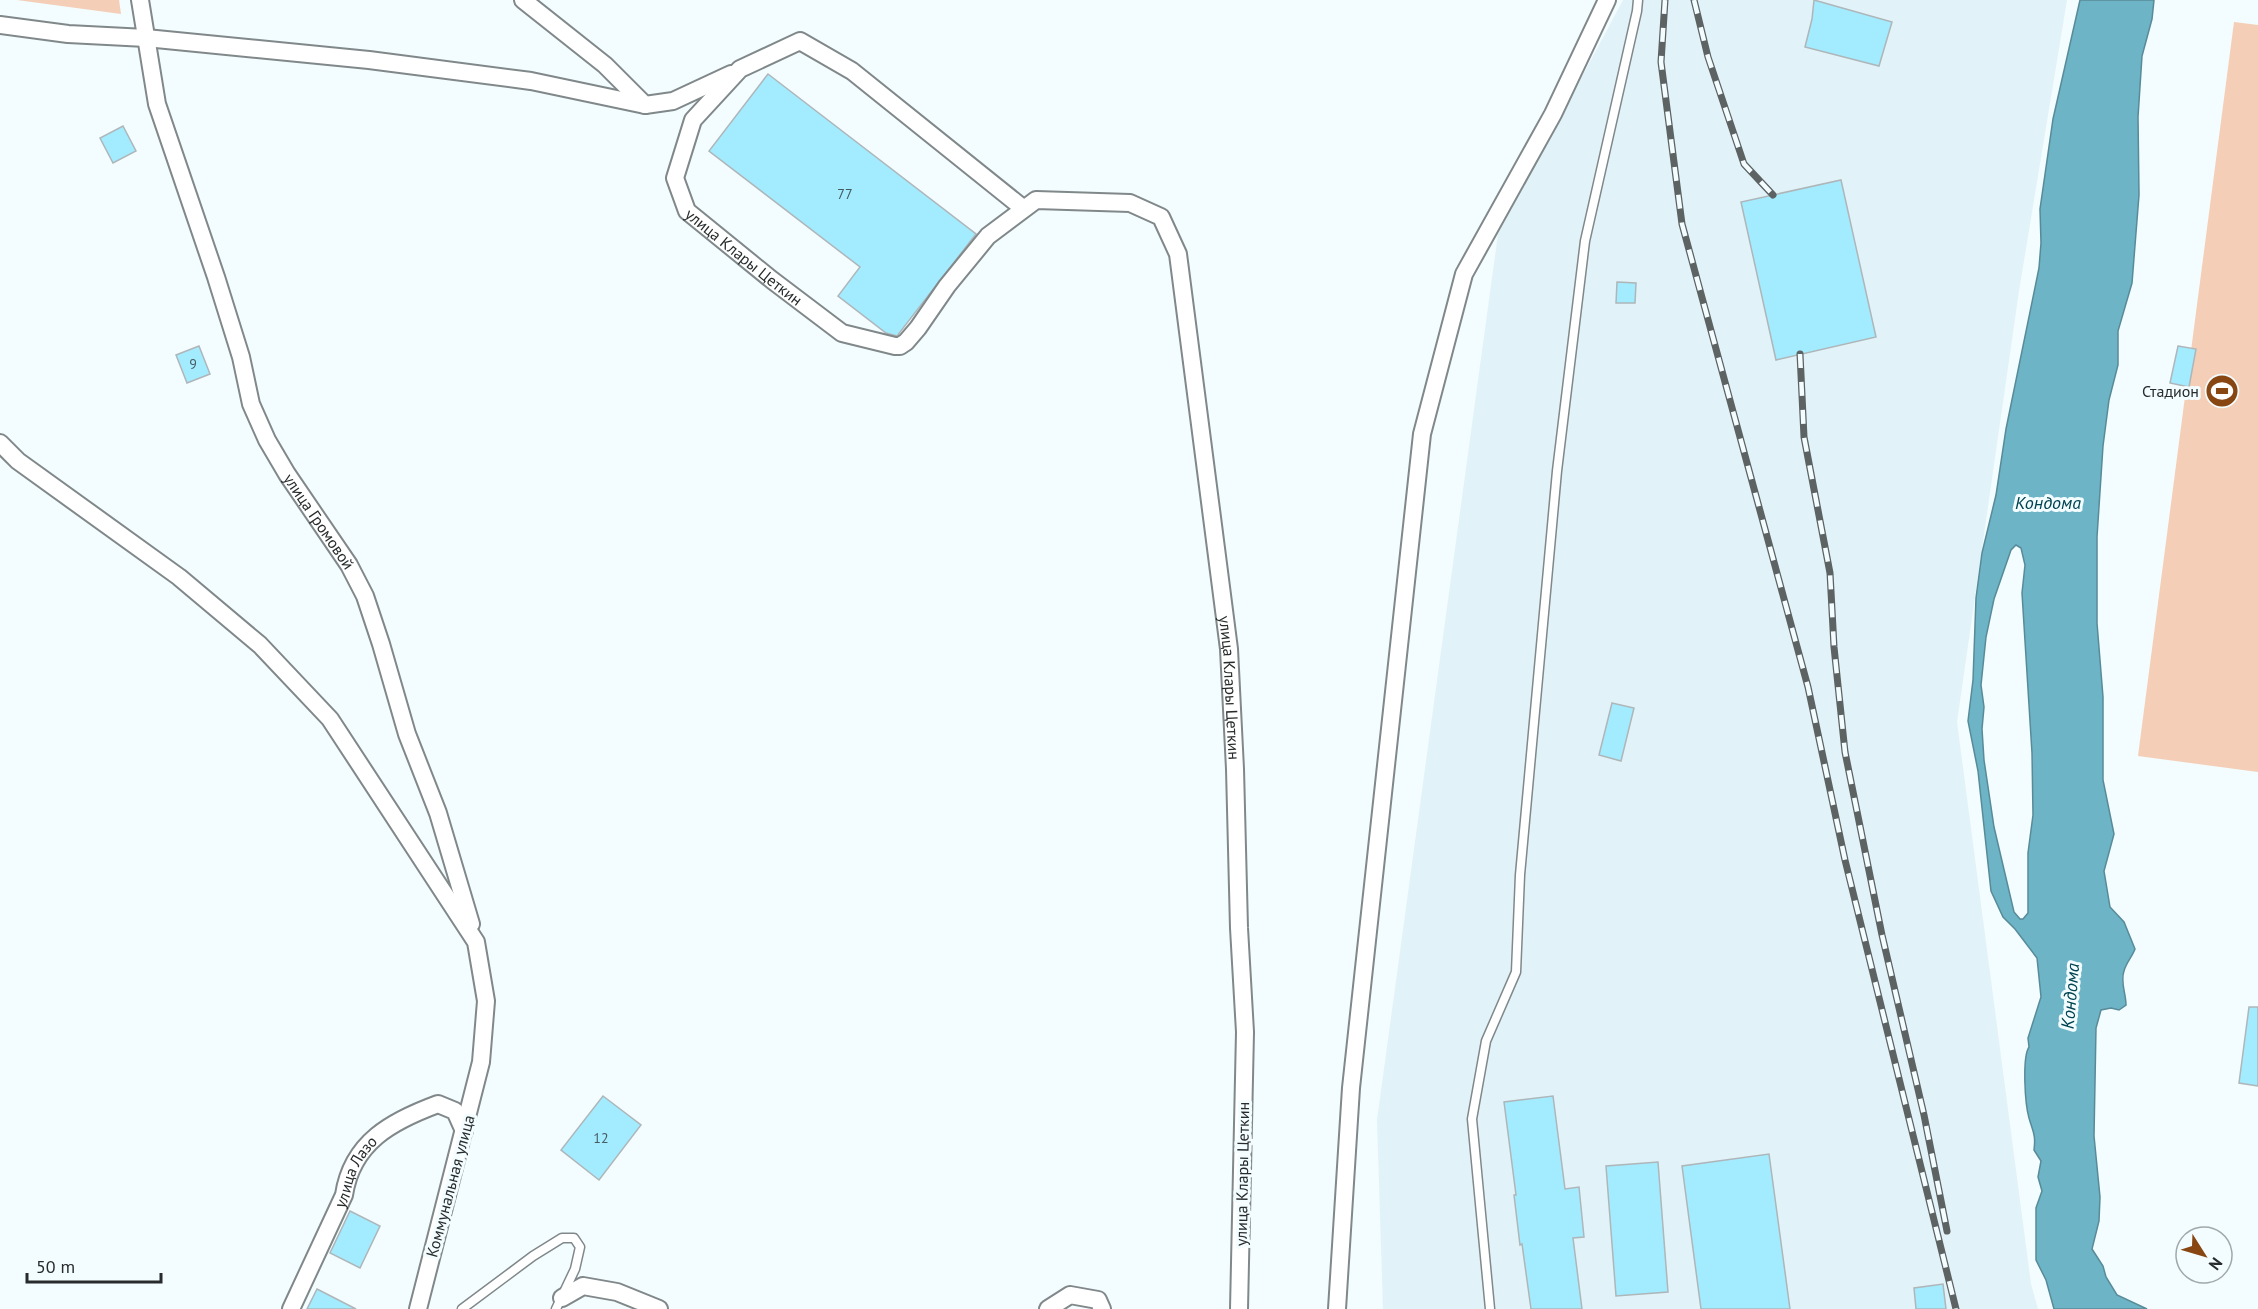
<svg xmlns="http://www.w3.org/2000/svg" width="2258" height="1309" font-family="'PT Sans',sans-serif">
  <rect width="100%" height="100%" fill="#f3fcfe"/>
  <polygon fill="#e1f3f8" points="1623,0 2067,0 2019,291 1957,722 2031,1284 2038,1309 1383,1309 1377,1120 1498,234"/>
  <g fill="#f4ceb6">
    <polygon points="17,0 119,0 121,14"/>
    <polygon points="2234,22 2258,25 2258,772 2138,756"/>
  </g>
  <path fill="#6db4c7" stroke="#588b98" stroke-width="1.5" fill-rule="evenodd" d="M2080,0H2154L2152,19L2142,56L2138,117L2139,195L2132,283L2118,331V365L2109,400L2103,446L2097,537V623L2103,697V780L2114,834L2104,871L2110,907L2124,922L2135,949C2132,957 2126,963 2124,971C2120,982 2126,993 2126,1005L2119,1010L2111,1008L2101,1010L2096,1028L2094,1136L2100,1197L2099,1221L2092,1249L2103,1266L2106,1277L2117,1295L2147,1309H2054L2046,1280L2036,1260V1208L2042,1191L2038,1177L2041,1161L2034,1150C2036,1135 2033,1132 2029,1118C2025,1104 2022,1058 2029,1047L2028,1038L2041,997L2037,958L2015,929L2003,917L1991,891L1978,771L1968,721L1973,680L1976,598L1982,553L1996,495L2006,429L2039,268L2041,243L2040,209L2053,119ZM2016,545L2021,548L2025,565L2022,593L2032,753L2033,815L2028,853V913L2023,919H2020L2014,912L1994,827L1984,760L1982,729L1984,707L1981,685L1986,637L1994,599L2011,550Z"/>
  <g fill="#a3ebff" stroke="#aeb6b9" stroke-width="1.5">
    <polygon points="1814,0 1892,22 1879,66 1805,47 1812,19"/>
    <polygon points="768,74 976,234 897,336 886,333 838,296 860,267 709,151"/>
    <polygon points="123,126 136,151 113,163 100,138"/>
    <polygon points="1841,180 1876,337 1776,360 1741,202"/>
    <polygon points="1617,282 1636,283 1635,303 1616,303"/>
    <polygon points="199,346 210,374 187,383 176,355"/>
    <polygon points="2178,346 2196,349 2189,387 2170,383"/>
    <polygon points="1612,703 1634,708 1621,761 1599,755"/>
    <polygon points="2249,1007 2258,1007 2258,1086 2239,1083"/>
    <polygon points="603,1096 641,1125 599,1180 561,1150"/>
    <polygon points="1553,1096 1565,1189 1579,1187 1584,1237 1573,1238 1582,1309 1531,1309 1522,1244 1520,1245 1514,1195 1516,1195 1504,1102"/>
    <polygon points="1769,1154 1790,1309 1701,1309 1682,1166"/>
    <polygon points="1658,1162 1668,1292 1616,1296 1606,1166"/>
    <polygon points="350,1211 380,1226 360,1268 330,1253"/>
    <polygon points="1943,1284 1946,1309 1916,1309 1914,1288"/>
    <polygon points="317,1289 356,1309 307,1309"/>
  </g>
  <g fill="none" stroke-linecap="round" stroke-linejoin="round">
    <defs>
      <g id="lane">
        <polyline points="462,1309 533,1256 562,1238 574,1238 580,1247 575,1269 556,1309"/>
        <polyline points="1490,1309 1472,1119 1486,1041 1516,972 1520,875 1557,471 1585,241 1637,11 1638,0"/>
      </g>
      <g id="street">
        <path id="s1" d="M140,0L157,104L216,277L241,357L251,404L267,440L287,474L349,565L365,596L381,644L407,734L438,813L471,924"/>
        <polyline points="523,0 605,65 645,105 673,101 731,74"/>
        <polyline points="0,25 68,34 146,38 369,60 531,81 645,105"/>
        <path id="s2" d="M1024,209L852,71L800,41L740,69L693,120L675,178L687,211L772,280L842,333L895,346H900L906,342L918,328L947,286L988,236L1036,200L1130,203L1161,217L1178,254L1229,649L1235,769L1239,928L1245,1032L1239,1309"/>
        <polyline points="0,443 18,461 179,577 260,645 330,719 476,942 486,1001 481,1062 418,1309"/>
        <polyline points="562,1298 583,1286 617,1292 659,1309"/>
        <path id="s3" d="M291,1309L344,1195C352,1142 392,1121 438,1104L455,1111L464,1131"/>
        <polyline points="1048,1309 1070,1295 1098,1300 1102,1309"/>
        <polyline points="1337,1309 1351,1088 1422,434 1464,274 1553,114 1607,0"/>
      </g>
    </defs>
    <use href="#lane" stroke="#80888a" stroke-width="11"/>
    <use href="#street" stroke="#80888a" stroke-width="20"/>
    <use href="#lane" stroke="#fff" stroke-width="8"/>
    <use href="#street" stroke="#fff" stroke-width="16"/>
    <defs>
      <g id="rail">
        <polyline points="1665,0 1661,62 1682,224 1808,687 1845,860 1956,1309"/>
        <polyline points="1694,0 1708,57 1744,164 1773,195"/>
        <polyline points="1800,354 1804,437 1830,573 1834,647 1845,752 1882,935 1924,1115 1947,1231"/>
      </g>
    </defs>
    <use href="#rail" stroke="#5d6263" stroke-width="7"/>
    <use href="#rail" stroke="#f3fcfe" stroke-width="4.5" stroke-dasharray="14" stroke-linecap="butt"/>
  </g>
  <defs>
    <symbol id="stadium-disc" viewBox="-11 -11 22 22"><circle r="9.5" fill="#874612" stroke="#f3fcfe"/><path d="M0-5a6.5 5 0 1 0 0 10a6.5 5 0 1 0 0-10ZM-3.5-1.8h7v3.6h-7Z" fill="#fff"/></symbol>
  </defs>
  <g fill-rule="evenodd">
    <use href="#stadium-disc" x="2203" y="372" width="38" height="38"/>
  </g>
  <g text-anchor="middle" dominant-baseline="central" stroke-width="6" stroke-linejoin="round" paint-order="stroke">
    <g font-size="14" fill="#465b61">
      <text x="845" y="194">77</text>
      <text x="193" y="364">9</text>
      <text x="601" y="1138">12</text>
    </g>
    <g font-size="16" fill="#272b2c" stroke="#f3fcfe">
      <text stroke="none"><textPath href="#s2" startOffset="585">улица Клары Цеткин</textPath></text>
      <text stroke="none"><textPath href="#s1" startOffset="556">улица Громовой</textPath></text>
      <text stroke="none"><textPath href="#s2" startOffset="1576">улица Клары Цеткин</textPath></text>
      <text stroke="none"><textPath href="#s3" startOffset="152">улица Лазо</textPath></text>
      <text transform="translate(1242 1174) rotate(-89)">улица Клары Цеткин</text>
      <text transform="translate(450 1186) rotate(-75)">Коммунальная улица</text>
    </g>
    <g font-size="16" fill="#272b2c" stroke="#f3fcfe" text-anchor="end">
      <text x="2199" y="391">Стадион</text>
    </g>
    <g font-size="18" font-style="italic" fill="#004351" stroke="#f3fcfe">
      <text x="2048" y="502">Кондома</text>
      <text transform="translate(2070 996) rotate(-85)">Кондома</text>
    </g>
  </g>
  <g transform="translate(2204 1255) rotate(127)"><circle r="28" fill="#f3fcfe" stroke="#a1a8aa" stroke-width="1.5"/>
  <path d="M0-4.5L10 22L0 15L-10 22Z" fill="#874612"/>
  <text y="-9" font-size="16" font-weight="bold" text-anchor="middle" fill="#272b2c">N</text>
  </g>
  <path d="M27 1273v9h134v-9" fill="none" stroke="#272b2c" stroke-width="3"/>
  <text x="36" y="1273" font-size="18" fill="#272b2c" stroke="#f3fcfe" stroke-width="4.5" paint-order="stroke">50 m</text>
</svg>
